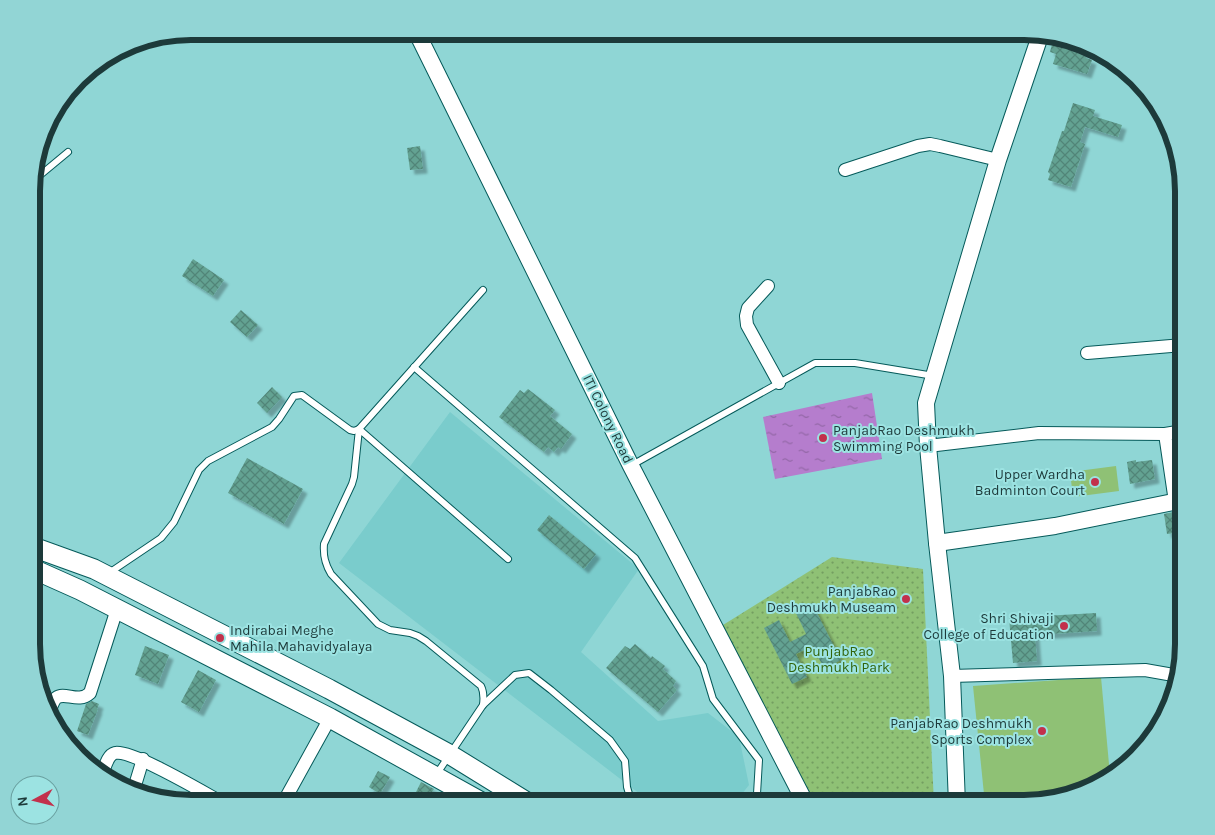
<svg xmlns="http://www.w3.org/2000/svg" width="1215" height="835" font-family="Karla,sans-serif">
  <defs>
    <pattern id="park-dots" width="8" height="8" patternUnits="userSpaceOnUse" patternTransform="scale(1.25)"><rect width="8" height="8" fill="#8fc175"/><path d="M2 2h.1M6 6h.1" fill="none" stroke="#749e61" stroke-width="1.8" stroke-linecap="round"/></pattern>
    <pattern id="water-ripples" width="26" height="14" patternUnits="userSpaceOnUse" patternTransform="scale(1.25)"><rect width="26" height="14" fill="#b57dcd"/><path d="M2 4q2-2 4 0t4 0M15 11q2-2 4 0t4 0" fill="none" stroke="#9367a7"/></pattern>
    <pattern id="building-cross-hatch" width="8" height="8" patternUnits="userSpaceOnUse" patternTransform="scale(1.25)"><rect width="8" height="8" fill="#63a292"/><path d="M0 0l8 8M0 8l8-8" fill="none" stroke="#518578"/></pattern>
    <filter id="shadow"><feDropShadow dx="4.5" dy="4.5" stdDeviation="1" flood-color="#0004"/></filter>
  </defs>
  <rect width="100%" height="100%" fill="#8fd6d5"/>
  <polygon fill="#7acccc" points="450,412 639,569 581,652 658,721 708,713 739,737 749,785 734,804 653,804 339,563"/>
  <polygon fill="url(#park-dots)" points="832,557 923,569 934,804 812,804 723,625"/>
  <g fill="#8fc175">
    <polygon points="1116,466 1119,491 1073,497 1070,472"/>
    <polygon points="1101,677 1110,775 1095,787 1024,804 985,804 973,686"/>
  </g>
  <polygon fill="url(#water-ripples)" points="872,393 882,459 775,479 763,417"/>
  <g fill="url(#building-cross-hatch)" filter="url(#shadow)">
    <polygon points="1061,37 1076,40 1080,42 1078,47 1084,49 1082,55 1086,57 1086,58 1092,60 1087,74 1053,64 1056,54 1050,52 1052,44 1059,46"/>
    <polygon points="1073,103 1095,110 1093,116 1122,125 1118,137 1085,127 1080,142 1085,144 1071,187 1048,180 1050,174 1048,172 1062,131 1064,131"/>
    <polygon points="420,146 423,169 410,170 407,148"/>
    <polygon points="193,259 224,280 213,296 182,276"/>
    <polygon points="241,310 258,325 247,337 230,322"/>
    <polygon points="272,387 282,397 267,413 257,403"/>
    <polygon points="528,389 555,410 550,416 572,434 561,449 558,447 554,452 548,447 544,452 499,417 520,390 524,393"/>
    <polygon points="247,458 303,489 284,524 228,493"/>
    <polygon points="1136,460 1136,462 1152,460 1155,479 1130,484 1127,462"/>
    <polygon points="1183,510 1183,532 1167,534 1164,514"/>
    <polygon points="549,515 596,554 584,569 537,530"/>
    <polygon points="812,603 841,660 824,669 813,646 796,654 807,677 792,684 764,628 779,620 790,642 806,634 795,611"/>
    <polygon points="1096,613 1097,631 1035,635 1037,661 1013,663 1009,618"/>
    <polygon points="635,644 651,658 652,656 665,666 663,669 676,681 673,686 677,690 658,712 606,668 625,646 630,649"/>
    <polygon points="145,646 169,655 158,684 135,675"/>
    <polygon points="198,670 216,680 199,712 181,702"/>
    <polygon points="92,701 99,704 97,709 98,709 88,735 77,731 86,704"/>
    <polygon points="378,771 390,777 380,794 369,787"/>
    <polygon points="421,782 434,789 425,804 410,804"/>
  </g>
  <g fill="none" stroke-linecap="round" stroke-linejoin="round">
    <defs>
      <g id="lane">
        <polyline points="33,181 68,152"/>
        <polyline points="414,367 635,558 703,666 713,699 759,760 757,794 752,804"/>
        <polyline points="632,465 815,363 855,363 934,376"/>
        <polyline points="109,573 161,538 174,522 199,470 208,461 272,427 279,419 294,396 302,395 350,430 354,431 359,429 483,290"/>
        <path d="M483,705C484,697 484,692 481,686L426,641L418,636L410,633L390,630L378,624L331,574C325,564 323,556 324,544L352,484L354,477L359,429L508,559"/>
        <polyline points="436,775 483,705 515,675 529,673 551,690 610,740 625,761 627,787 632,804"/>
      </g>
      <g id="street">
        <polyline points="845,170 918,146 930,144 940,146 998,160"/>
        <polyline points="768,286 748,308 746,316 747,325 779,383"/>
        <polyline points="1087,353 1183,345"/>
        <polyline points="1165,434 1175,502"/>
        <polyline points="928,446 1039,433 1165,434 1183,431"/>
        <polyline points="952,676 1145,670 1179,676"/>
        <path d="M49,712C51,708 53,701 56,698C65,691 78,704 90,693L117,609"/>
        <path d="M102,775C105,768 107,755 115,753C131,749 206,794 223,803"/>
        <polyline points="133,792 143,759"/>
        <polyline points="283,803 330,718"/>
      </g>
      <g id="secondary">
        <polyline points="416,31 631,466 806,804"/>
        <polyline points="937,543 1055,526 1183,500"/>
        <polyline points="957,804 952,676 937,543 928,446 926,403 998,160 1041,33"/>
      </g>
      <g id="primary">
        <polyline points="33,547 94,569 329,689 449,754 530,804"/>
        <polyline points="33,569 80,590 330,718 485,804"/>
      </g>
    </defs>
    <use href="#lane" stroke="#055a5a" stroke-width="8"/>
    <use href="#street" stroke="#055a5a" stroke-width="14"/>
    <use href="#secondary" stroke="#055a5a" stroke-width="18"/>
    <use href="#primary" stroke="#055a5a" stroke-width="21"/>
    <use href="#lane" stroke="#fff" stroke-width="6"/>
    <use href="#street" stroke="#fff" stroke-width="12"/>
    <use href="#secondary" stroke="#fff" stroke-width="16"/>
    <use href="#primary" stroke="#fff" stroke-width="19"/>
  </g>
  <g fill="#c2314c" stroke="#9ce3e2" stroke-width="2">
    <circle cx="823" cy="438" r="5"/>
    <circle cx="1095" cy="482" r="5"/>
    <circle cx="906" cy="599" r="5"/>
    <circle cx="1064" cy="626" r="5"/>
    <circle cx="220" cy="638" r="5"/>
    <circle cx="1042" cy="731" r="5"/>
  </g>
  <g text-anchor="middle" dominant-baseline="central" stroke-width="4" stroke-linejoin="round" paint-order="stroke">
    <g font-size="14" fill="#1d3a3a" stroke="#9ce3e2">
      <text transform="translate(608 419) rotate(64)">ITI Colony Road</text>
    </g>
    <g font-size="14" fill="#1d3a3a" stroke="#9ce3e2" text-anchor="end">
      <text x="833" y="430" text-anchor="start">PanjabRao Deshmukh<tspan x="833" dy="16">Swimming Pool</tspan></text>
      <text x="1085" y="474">Upper Wardha<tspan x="1085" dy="16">Badminton Court</tspan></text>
      <text x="896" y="591">PanjabRao<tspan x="896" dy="16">Deshmukh Museam</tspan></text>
      <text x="1054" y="618">Shri Shivaji<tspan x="1054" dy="16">College of Education</tspan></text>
      <text x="230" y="630" text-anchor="start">Indirabai Meghe<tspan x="230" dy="16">Mahila Mahavidyalaya</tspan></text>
      <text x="1032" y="723">PanjabRao Deshmukh<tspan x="1032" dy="16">Sports Complex</tspan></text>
    </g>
    <g font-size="14" fill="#32640b" stroke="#9ce3e2">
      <text x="839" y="651">PunjabRao<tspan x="839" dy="16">Deshmukh Park</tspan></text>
    </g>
  </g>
  <path d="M0 0H1215V835H0ZM191 40H1024A151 151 0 0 1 1175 191V644A151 151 0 0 1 1024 795H191A151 151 0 0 1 40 644V191A151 151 0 0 1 191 40Z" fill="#92d5d5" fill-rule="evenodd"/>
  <path fill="none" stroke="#1d3a3a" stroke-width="6" d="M191 40H1024A151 151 0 0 1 1175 191V644A151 151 0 0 1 1024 795H191A151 151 0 0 1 40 644V191A151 151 0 0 1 191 40Z"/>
  <g transform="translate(35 800) rotate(263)"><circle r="24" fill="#9ce3e2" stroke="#699f9f"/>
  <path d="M0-4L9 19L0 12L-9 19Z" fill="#c2314c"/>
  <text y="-8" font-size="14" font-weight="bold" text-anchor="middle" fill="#1d3a3a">N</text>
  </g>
</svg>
